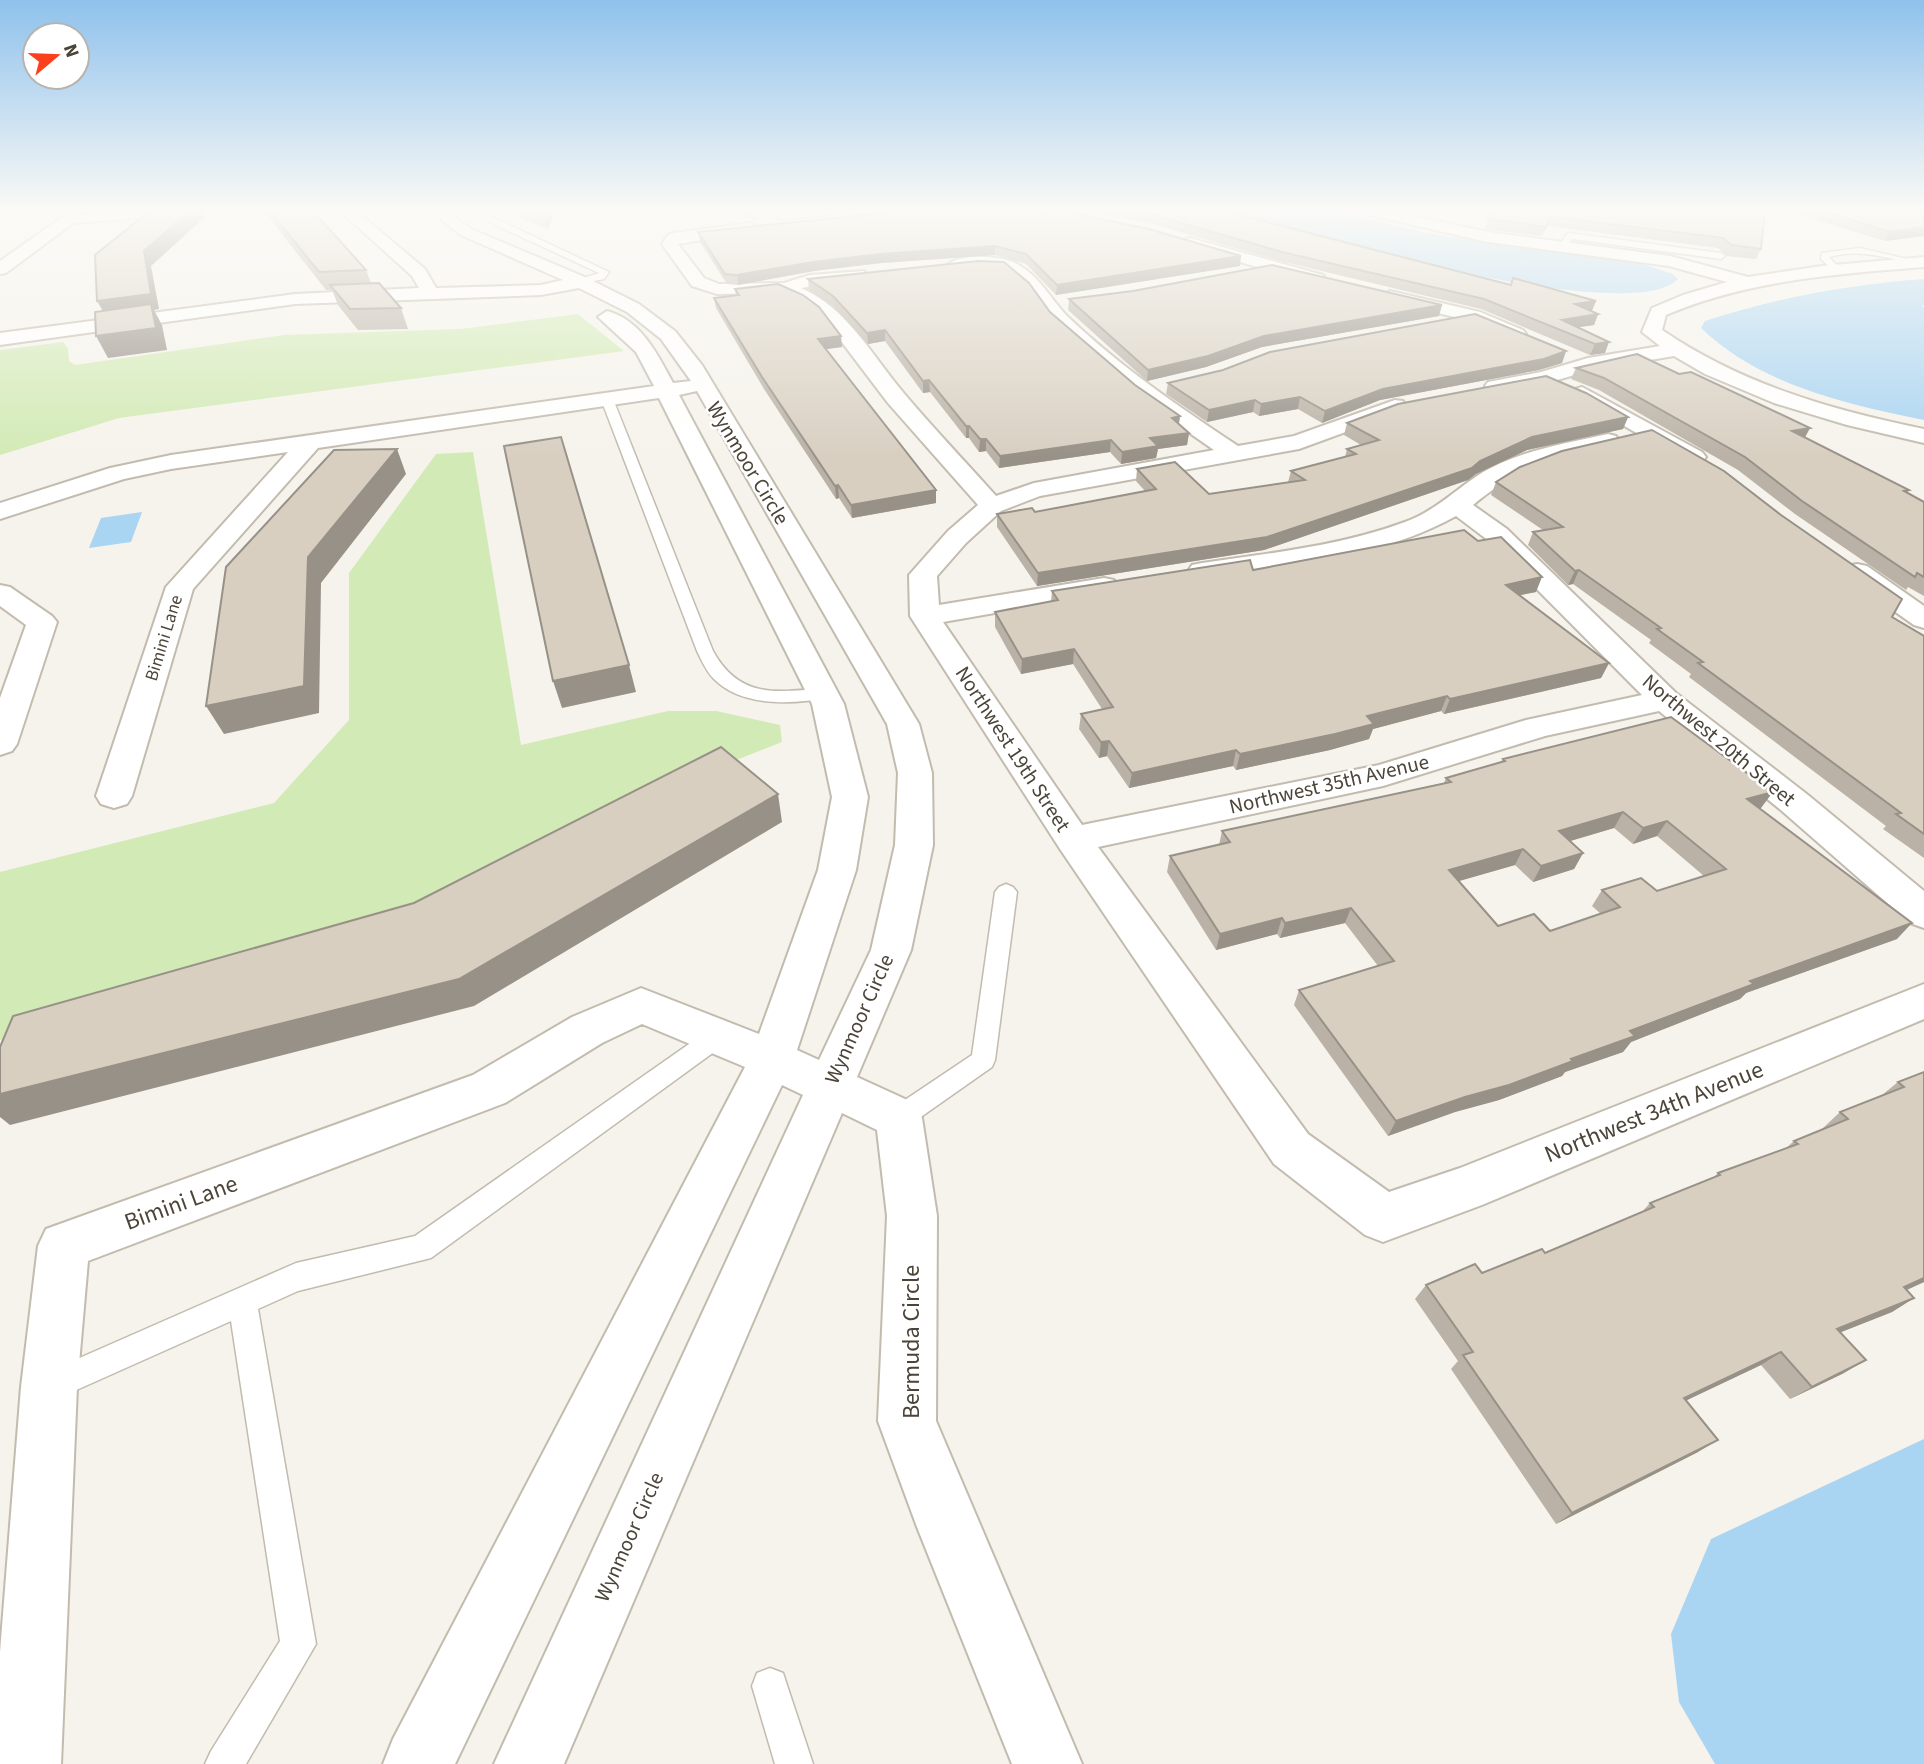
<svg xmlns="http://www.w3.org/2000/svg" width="1924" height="1764" font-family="'Source Sans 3',sans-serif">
  <rect width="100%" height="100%" fill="#f6f3ec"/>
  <g fill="#d2eab5">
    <polygon points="578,314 624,351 119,418 0,455 0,350 63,342 68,349 69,361 75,365 284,335 461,329"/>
    <polygon points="473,452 521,745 668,711 716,711 780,725 782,742 701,774 424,917 0,1040 0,872 274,803 349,720 349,573 436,454"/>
  </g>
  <g fill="#a9d4f2">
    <path d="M1210,210H1331L1426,233L1646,265L1673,274L1678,279C1630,330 1281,229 1210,210Z"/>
    <path d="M1924,279V305L1922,306L1924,308V420C1846,404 1760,385 1701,328L1705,321C1779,297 1847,285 1924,279Z"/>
    <polygon points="142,512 131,542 89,548 101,518"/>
    <polygon points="1924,1439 1924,1764 1715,1764 1679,1702 1671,1634 1711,1539"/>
  </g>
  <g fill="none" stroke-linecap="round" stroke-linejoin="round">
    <defs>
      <g id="lane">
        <polygon points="482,210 490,210 492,217 609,272 604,279 578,284 578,280 599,273 485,220"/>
        <polygon points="1569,233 1721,253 1725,256 1721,259 1572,239 1566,248 1560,248 1565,236"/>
        <path d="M1860,248L1924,263L1919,266C1890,258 1859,248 1829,257L1841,270L1836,273L1821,259L1822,253Z"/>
        <path d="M603,397L613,399L713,651C739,698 775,693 823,688L829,689L832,693L829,697C794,705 741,707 714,679C706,671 702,661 697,651L601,399Z"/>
        <polygon points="1006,884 1013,887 1017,892 995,1060 992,1067 908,1126 899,1129 890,1126 886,1118 890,1110 972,1055 995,892 999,887"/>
        <polygon points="717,1027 725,1030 729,1037 725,1044 431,1258 298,1291 258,1309 316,1644 246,1764 205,1764 211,1751 280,1641 231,1321 54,1400 43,1396 39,1385 43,1374 296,1263 415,1236 709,1030"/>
        <polygon points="770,1668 783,1673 813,1764 775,1764 752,1686 757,1673"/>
      </g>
      <g id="street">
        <polygon points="134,210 202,210 195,214 73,223 6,273 0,274 0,261 64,216"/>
        <path d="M339,210H355L425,269L436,288L541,285L563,280L461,235L429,210H445L471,229L587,278L639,304L675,331L702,365L919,724L932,773L933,845L911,950L857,1077L916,1104L922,1118L937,1216L936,1421L1082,1764H1012L917,1527L878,1421L887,1216L877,1130L842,1113L564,1764H494L803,1095L782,1085L455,1764H383L393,1739L745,1067L642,1024L602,1043L505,1103L88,1261L77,1387L61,1764H0V1652L21,1387L38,1246L46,1229L473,1075L572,1017L641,988L759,1034L818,870L832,797L812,704L659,398L318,448L193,589L132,796L127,804L114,808L101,804L96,796L166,587L288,452L171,469L124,479L0,519V503L110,468L171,455L654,386L636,352L598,317L607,311C641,320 658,355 673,383L691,381L661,339L627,312L579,288L541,295L295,304L0,345V333L295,294L419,288L412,276ZM697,391L887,724L898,773L895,845L871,950L819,1060L797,1050L856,870L868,797L844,704L679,395Z"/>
        <polygon points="774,210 841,210 834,214 784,219 779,218"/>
        <path d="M1358,210H1385L1488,232L1670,256L1748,277L1822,266L1924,257V267C1835,274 1749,280 1666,315L1662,330C1741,384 1831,410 1924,429V443L1847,425L1774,403L1705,374L1674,356L1591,370L1544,384L1495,392L1488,390L1485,386L1488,382L1541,372L1588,358L1660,346L1642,332L1652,308L1683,295L1727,282L1669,266L1488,242L1365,214Z"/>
        <path d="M750,223L758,228L755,231L678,244L704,278L719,284L784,283L810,275L864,271L867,275L864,279L801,288C846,307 872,355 902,391C932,427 965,461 996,496L1034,483L1214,450L1135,395L1051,321L1034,297L1009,273L990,267L950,269L948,265C958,253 1001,256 1015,263C1038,274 1050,298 1067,316C1119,366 1178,406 1238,446L1294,436L1395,400L1403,401L1406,406L1403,411L1299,449L1040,496L1001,511L966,543L937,576L939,605L1104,578L1114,580L1118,586L1114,592L1104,594L943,622L1082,825L1379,765L1526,720L1642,695L1489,541L1456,516C1378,559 1288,566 1202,579L1192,577L1188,571L1192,565L1202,563C1271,553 1340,546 1405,522C1433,512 1453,492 1477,476C1516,451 1563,444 1608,434L1616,436L1619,441L1616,446C1558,460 1521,464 1473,505L1507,529L1676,693L1808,795L1924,891V928L1910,923L1782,811L1659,711L1545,736L1383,786L1098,847L1308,1134L1389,1192L1460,1168L1924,984V1019L1482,1205L1383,1242L1365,1235L1274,1164L1060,849L910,616L909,575L948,531L978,505L888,403L822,316L805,303L782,293L717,294L692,286L662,244L668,235L674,233Z"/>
        <polygon points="1190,238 1323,275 1326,279 1317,284 1184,246 1182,243 1184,240"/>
        <polygon points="1390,291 1480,312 1523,330 1526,334 1516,340 1467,320 1384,300 1381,296"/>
        <polygon points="1582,387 1702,452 1706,457 1702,462 1686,462 1575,397 1571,393 1575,389"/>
        <polygon points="1857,564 1867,566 1924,606 1924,628 1914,625 1847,578 1843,572 1847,566"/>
        <polygon points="0,585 10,587 52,616 57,622 17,744 12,751 0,755 0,698 26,625 0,606"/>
      </g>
    </defs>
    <use href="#lane" stroke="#c2bbae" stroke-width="3"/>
    <use href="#street" stroke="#c2bbae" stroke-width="4"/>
    <use href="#lane" fill="#fff" fill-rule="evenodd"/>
    <use href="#street" fill="#fff" fill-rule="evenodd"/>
  </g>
  <g fill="#bab2a6" fill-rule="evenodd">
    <polygon points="263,210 312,210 366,270 371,283 401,308 408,329 358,330 338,305 332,290 326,290"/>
    <polygon points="513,210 555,210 548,229 515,216"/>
    <polygon points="730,210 756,210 757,221 756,221"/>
    <polygon points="912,210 1056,210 1240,266 1056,295 1026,264 995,255 881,263 814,271 738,285 727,284 700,242 698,232"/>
    <polygon points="1079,210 1220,210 1511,285 1596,301 1592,311 1598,314 1594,325 1578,327 1605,353 1590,355 1481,309 1280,261 1153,224"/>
    <polygon points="1765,210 1761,249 1756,259 1727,256 1718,248 1548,226 1541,236 1485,229 1488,219"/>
    <polygon points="1784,210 1924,210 1924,236 1885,241"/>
    <polygon points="808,279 1050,312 1135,385 1180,416 1179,424 1189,433 1187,445 1158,449 1156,458 1121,464 1110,452 999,468 986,451 979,452 969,438 966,438 930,392 923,393 885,341 868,344 833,306 809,290"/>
    <polygon points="735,289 842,347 826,349 936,490 936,503 852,518 839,498 836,499 764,389 716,308 714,298 736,295"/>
    <polygon points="1069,299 1439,316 1262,347 1206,367 1147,381 1068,310"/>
    <polygon points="1566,351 1562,363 1539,370 1380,400 1322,423 1298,409 1259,416 1253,412 1207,422 1166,394 1168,383"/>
    <polygon points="1576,368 1679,374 1810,428 1804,438 1909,490 1907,493 1924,502 1924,596 1908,587 1906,590 1795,514 1738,470 1599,390 1571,379"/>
    <polygon points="1628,417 1623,429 1527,450 1476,474 1468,480 1264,550 1037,586 997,527 997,514 1035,512 1145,491 1136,481 1137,469 1209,494 1288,482 1291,471 1345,457 1347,449 1361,445 1344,435 1347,423"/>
    <polygon points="1496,482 1892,617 1924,636 1924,858 1883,829 1886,826 1689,677 1691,674 1649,643 1651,640 1573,584 1568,585 1528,545 1533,532 1543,530 1491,495"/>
    <polygon points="1253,570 1536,592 1520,595 1609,663 1601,678 1444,714 1441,711 1373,729 1369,739 1330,750 1236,770 1233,766 1129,788 1107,756 1099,758 1079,729 1081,714 1102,709 1073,664 1021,674 995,627 995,612 1051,601 1052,591"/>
    <path d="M1503,759L1761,808H1759L1897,939L1746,993L1740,999L1631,1042L1623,1052L1565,1072L1562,1076L1499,1100L1455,1112L1388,1136L1294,1005L1299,990L1378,966L1345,923L1280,938L1277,934L1216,950L1167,872L1170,856L1219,845L1222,831L1444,783L1446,778L1501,762ZM1614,828L1633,844L1657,836L1704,876L1657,891L1602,890L1592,906L1601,914L1550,931L1498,926L1458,881L1515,865L1533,882L1574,869L1583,853L1570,841Z"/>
    <polygon points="1924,1072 1924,1282 1907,1290 1914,1298 1892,1312 1841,1332 1844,1373 1790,1399 1761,1365 1687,1400 1698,1452 1556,1524 1451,1369 1458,1361 1415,1299 1426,1285 1482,1273 1545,1253 1641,1213 1650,1203 1713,1178 1718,1173 1785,1149 1794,1141 1823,1129 1822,1129 1840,1112 1882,1095 1898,1082"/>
  </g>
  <g fill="#979187">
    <polygon points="191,210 201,210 205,217 151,266 159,309 154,310 162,325 167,350 108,358 96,336 106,316 97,301 144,251"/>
    <polygon points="545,210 555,210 548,229 544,212"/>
    <polygon points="1552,217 1548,226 1541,236 1545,227"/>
    <polygon points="1924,227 1924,236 1885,241 1890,232"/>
    <polygon points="995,246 995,255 881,263 814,271 738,285 737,275 813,262 880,254"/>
    <polygon points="1241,256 1240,266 1056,295 1057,285"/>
    <polygon points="1596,301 1591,312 1575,304"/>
    <polygon points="1442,305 1439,316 1262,347 1206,367 1147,381 1148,370 1264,336"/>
    <polygon points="1598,314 1594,325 1560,330 1562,320"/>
    <polygon points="885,330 885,341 868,344 867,333"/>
    <polygon points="841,336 842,347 819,350 818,339"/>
    <polygon points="1609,342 1605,353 1590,355 1595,344"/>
    <polygon points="1566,351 1562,363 1539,370 1380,400 1322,423 1325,411 1383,389"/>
    <polygon points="929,380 930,392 923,393 923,381"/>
    <polygon points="1300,397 1298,409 1259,416 1261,404"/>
    <polygon points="1255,400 1253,412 1207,422 1209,410"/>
    <polygon points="1180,416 1178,428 1172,418"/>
    <polygon points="1628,417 1623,429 1527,450 1476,474 1468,480 1264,550 1037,586 1038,573 1480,461 1532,437"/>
    <rect x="966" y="426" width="3" height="12"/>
    <polygon points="1810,428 1803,441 1792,431"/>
    <polygon points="1189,433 1187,445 1158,449 1156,458 1121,464 1122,452 1150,438"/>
    <polygon points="980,439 986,439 986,451 979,452"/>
    <polygon points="1111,440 1110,452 999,468 1000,456"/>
    <polygon points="397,449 406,474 321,583 319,713 224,734 206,706 308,557"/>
    <polygon points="838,485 839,498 836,499 835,486"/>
    <polygon points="936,490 936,503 852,518 851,505"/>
    <polygon points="1579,570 1573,584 1568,585 1575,571"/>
    <polygon points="1542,577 1536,592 1500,599 1506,585"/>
    <polygon points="1074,649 1073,664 1021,674 1022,659"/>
    <polygon points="1609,663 1601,678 1444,714 1450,699"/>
    <polygon points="629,665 636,692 562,708 553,681"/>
    <polygon points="1447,696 1441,711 1373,729 1369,739 1330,750 1236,770 1240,754 1367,716"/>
    <polygon points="1109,741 1107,756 1099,758 1101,742"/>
    <polygon points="1236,750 1233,766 1129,788 1132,773"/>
    <polygon points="1773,792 1761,808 1736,815 1747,799"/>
    <polygon points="778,794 782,822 474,1006 10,1125 0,1117 0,1094"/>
    <polygon points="1623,812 1614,828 1550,847 1559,831"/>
    <polygon points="1667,821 1657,836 1633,844 1643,828"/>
    <polygon points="1523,849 1515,865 1442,886 1449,870"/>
    <polygon points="1583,853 1574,869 1533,882 1541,866"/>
    <polygon points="1351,908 1345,923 1280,938 1285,923"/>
    <polygon points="1282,918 1277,934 1216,950 1220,934"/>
    <polygon points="1912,923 1897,939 1746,993 1740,999 1631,1042 1623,1052 1565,1072 1562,1076 1499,1100 1455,1112 1388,1136 1396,1121 1571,1059 1630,1031 1750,981"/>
    <polygon points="1924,1278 1924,1282 1881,1301 1904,1287"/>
    <polygon points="1914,1298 1892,1312 1816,1342 1837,1329"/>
    <polygon points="1781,1352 1761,1365 1666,1410 1684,1398"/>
    <polygon points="1866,1360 1844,1373 1790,1399 1812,1387"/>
    <polygon points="1718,1440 1698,1452 1556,1524 1572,1513"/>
  </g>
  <g fill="#d8cfc1" stroke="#979187" stroke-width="2" fill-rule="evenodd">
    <polygon points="151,210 191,210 144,251 151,294 97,301 95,255"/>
    <polygon points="269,210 312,210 366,270 319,272"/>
    <polygon points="912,210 1034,210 1048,214 1042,210 1056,210 1149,229 1241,256 1057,285 1026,254 995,246 880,254 813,262 737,275 725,274 698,232"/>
    <polygon points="1126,210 1220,210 1511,285 1513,278 1596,301 1575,304 1598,314 1562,320 1609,342 1595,344 1484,299 1282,252 1154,215"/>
    <polygon points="1496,210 1765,210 1761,249 1732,245 1723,238 1552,217 1545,227 1488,219"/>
    <polygon points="1820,210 1924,210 1924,227 1890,232"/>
    <polygon points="978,261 1004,262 1029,283 1050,312 1135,385 1180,416 1172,418 1189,433 1150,438 1158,446 1122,452 1111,440 1000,456 986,439 980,439 969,426 966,426 929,380 923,381 885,330 867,333 833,296 808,279"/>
    <polygon points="1272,265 1442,305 1264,336 1208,356 1148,370 1069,299 1133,291"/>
    <polygon points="379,283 401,308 350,309 330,285"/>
    <polygon points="778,284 803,295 819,307 841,336 818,339 936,490 851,505 838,485 835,486 762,377 714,298 739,295 735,289"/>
    <polygon points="151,304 156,328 96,336 95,312"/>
    <polygon points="1475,314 1566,351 1544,359 1383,389 1325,411 1300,397 1261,404 1255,400 1209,410 1168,383 1223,370 1270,352"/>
    <polygon points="1637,354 1679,374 1691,372 1810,428 1792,431 1909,490 1904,491 1924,502 1924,577 1917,573 1915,577 1802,501 1745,457 1604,378 1576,368"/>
    <polygon points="1546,376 1586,393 1628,417 1532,437 1480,461 1472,468 1267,537 1038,573 997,514 1032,508 1035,512 1156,489 1137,469 1175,462 1209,494 1305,480 1291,471 1356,454 1347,449 1379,440 1347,423 1398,404"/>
    <polygon points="1652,430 1724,471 1781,515 1902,599 1892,617 1924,636 1924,834 1896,814 1901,813 1698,663 1703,662 1657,629 1661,628 1579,570 1575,571 1533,532 1563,527 1496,482 1520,467 1562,451"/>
    <polygon points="561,437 629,665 553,681 504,446"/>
    <polygon points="397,449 308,557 304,686 206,706 226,567 334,450"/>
    <polygon points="1464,530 1478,541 1501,537 1542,577 1506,585 1609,663 1450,699 1447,696 1367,716 1374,724 1335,734 1240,754 1236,750 1132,773 1109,741 1101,742 1081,714 1113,707 1074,649 1022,659 995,612 1058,600 1052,591 1250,560 1253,570"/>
    <path d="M1671,717L1773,792L1747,799L1912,923L1750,981L1754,984L1630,1031L1635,1036L1571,1059L1573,1061L1509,1085L1465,1097L1396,1121L1299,990L1394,961L1351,908L1285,923L1282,918L1220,934L1170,856L1230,842L1222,831L1451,782L1446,778L1505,761L1503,759ZM1623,812L1643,828L1667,821L1726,869L1657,891L1641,878L1602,890L1620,907L1550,931L1534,914L1498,926L1449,870L1523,849L1541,866L1583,853L1559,831Z"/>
    <polygon points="721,747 778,794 459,979 0,1094 0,1047 13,1016 414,903"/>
    <polygon points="1924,1072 1924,1278 1904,1287 1914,1298 1837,1329 1866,1360 1812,1387 1781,1352 1684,1398 1718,1440 1572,1513 1463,1355 1473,1352 1426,1285 1475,1264 1482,1273 1542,1249 1545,1253 1654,1207 1650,1203 1720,1175 1718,1173 1798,1144 1794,1141 1848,1119 1840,1112 1904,1087 1898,1082"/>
  </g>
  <linearGradient id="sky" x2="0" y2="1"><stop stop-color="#8fc1ec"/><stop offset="0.46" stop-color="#fbfaf6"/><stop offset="1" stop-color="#fbfaf6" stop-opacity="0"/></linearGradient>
  <rect width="1924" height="457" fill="url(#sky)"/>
  <g text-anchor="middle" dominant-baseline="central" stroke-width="5" stroke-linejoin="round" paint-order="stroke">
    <g font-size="18" fill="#4b4439" stroke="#fff">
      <text transform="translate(164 638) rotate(-73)">Bimini Lane</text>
    </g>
    <g font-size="21" fill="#4b4439" stroke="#fff">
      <text transform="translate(748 463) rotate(59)">Wynmoor Circle</text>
      <text transform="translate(1719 740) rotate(40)">Northwest 20th Street</text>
      <text transform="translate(1013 749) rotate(57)">Northwest 19th Street</text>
      <text transform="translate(1329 784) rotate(-13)">Northwest 35th Avenue</text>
      <text transform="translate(859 1019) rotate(-66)">Wynmoor Circle</text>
      <text transform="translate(629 1537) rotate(-66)">Wynmoor Circle</text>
    </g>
    <g font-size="24" fill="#4b4439" stroke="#fff">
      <text transform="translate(1654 1112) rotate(-22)">Northwest 34th Avenue</text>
      <text transform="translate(181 1203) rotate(-20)">Bimini Lane</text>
      <text transform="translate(911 1342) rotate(-90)">Bermuda Circle</text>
    </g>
  </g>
  <g transform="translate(56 56) rotate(71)"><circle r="33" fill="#ffffff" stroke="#b7b4b0" stroke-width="2"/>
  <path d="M0-5L12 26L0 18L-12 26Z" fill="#fc3f1d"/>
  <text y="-10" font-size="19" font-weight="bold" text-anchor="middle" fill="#4b4439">N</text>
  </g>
</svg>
